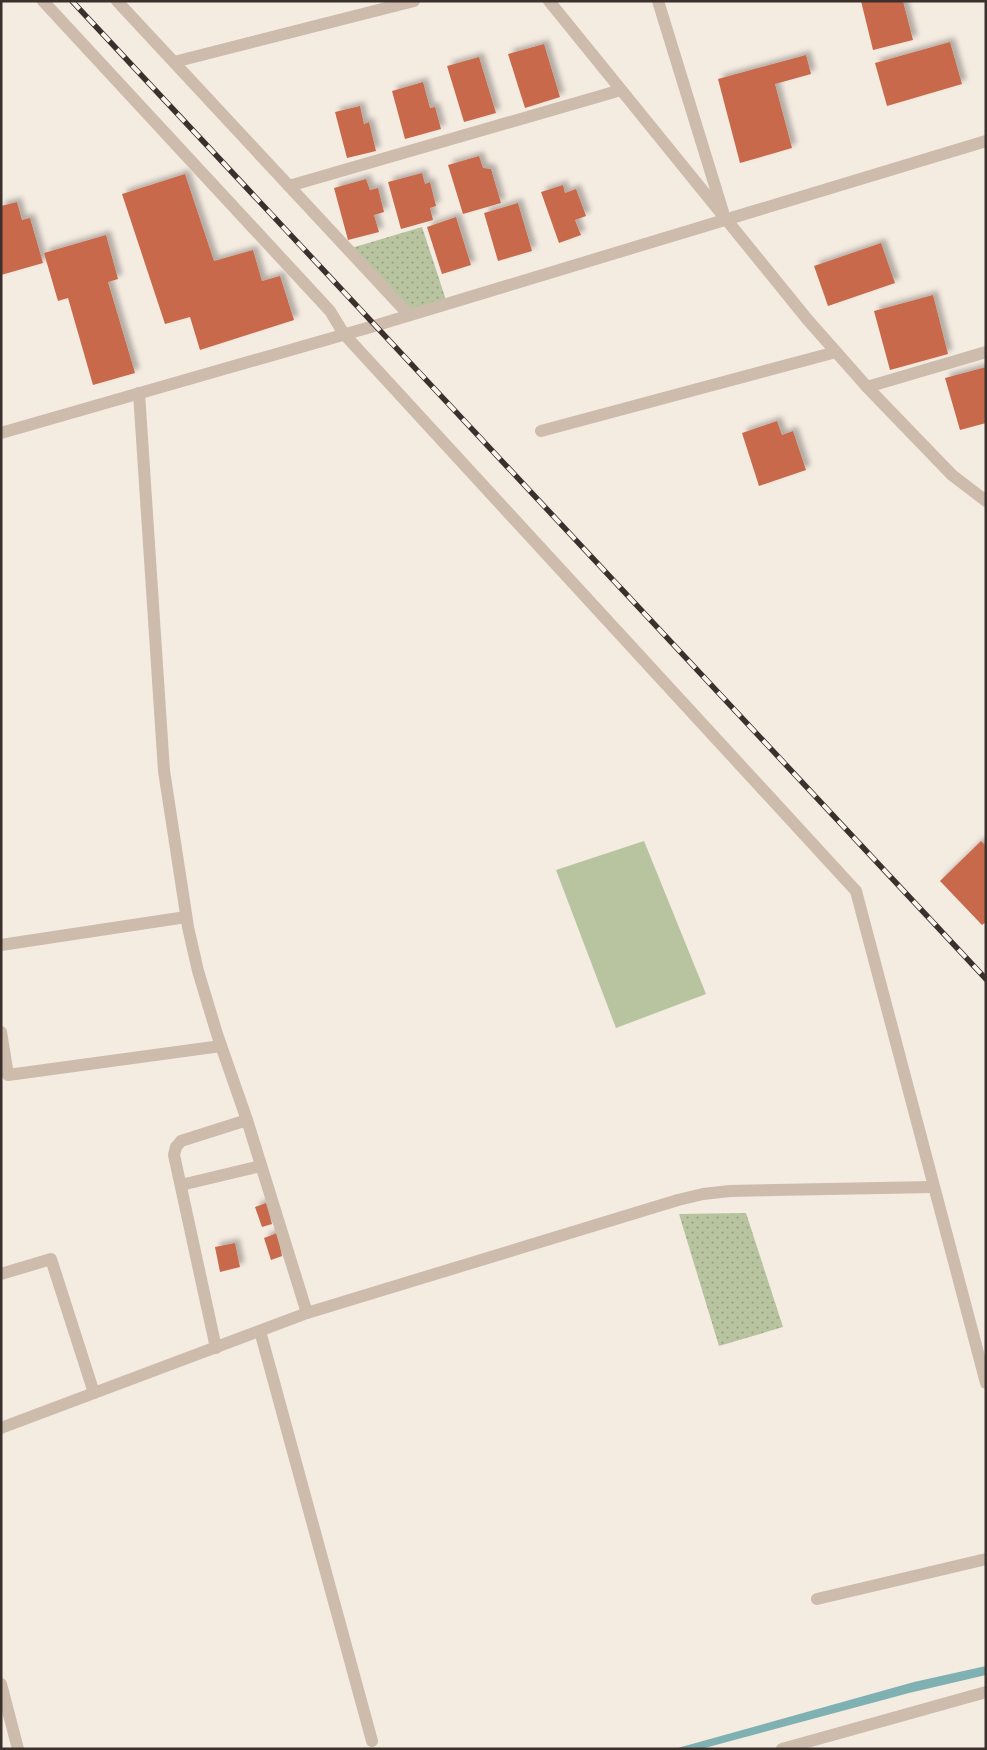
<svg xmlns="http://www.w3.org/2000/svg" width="987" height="1750" font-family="Montserrat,sans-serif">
  <defs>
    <pattern id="park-dots" width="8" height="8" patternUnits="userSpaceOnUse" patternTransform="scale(1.25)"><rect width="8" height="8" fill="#b8c4a0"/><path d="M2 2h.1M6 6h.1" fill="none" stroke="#97a083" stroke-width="1.8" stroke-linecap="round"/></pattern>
    <filter id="shadow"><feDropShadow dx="4.5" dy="-4.5" stdDeviation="2.5" flood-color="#0004"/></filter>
  </defs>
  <rect width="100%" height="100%" fill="#f4ebe1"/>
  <polygon fill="#b8c4a0" points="644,841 706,994 616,1028 556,870"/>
  <g fill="url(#park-dots)">
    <polygon points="422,227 447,303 409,315 348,249"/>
    <polygon points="746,1213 783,1327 719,1346 679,1214"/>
  </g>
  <polygon fill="#7fb0b2" points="986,1666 986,1675 909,1693 701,1749 674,1749 914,1682"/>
  <g fill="#c8694b" filter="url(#shadow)">
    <polygon points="861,1 903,1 913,40 873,50"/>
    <polygon points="950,42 962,84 887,106 875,63"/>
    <polygon points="544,44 560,97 525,108 508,54"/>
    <polygon points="806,55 811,74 775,84 792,148 740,163 718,79"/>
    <polygon points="479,57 496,113 464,122 447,66"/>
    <polygon points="423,82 430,108 435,107 441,129 405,139 392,91"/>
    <polygon points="360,106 364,124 369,122 376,151 347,158 335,112"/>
    <polygon points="479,156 483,168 491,169 501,203 463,214 448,165"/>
    <polygon points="422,173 425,184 430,182 436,206 430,208 433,220 401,229 388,182"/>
    <polygon points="185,174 214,261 253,250 262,281 280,276 294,320 200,350 190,317 165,324 122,194"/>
    <polygon points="366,179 370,190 378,188 384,212 374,215 379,232 348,240 334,188"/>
    <polygon points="563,185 565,193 576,189 586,216 575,220 581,235 559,243 541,192"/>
    <polygon points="17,202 22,220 30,218 43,263 1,275 1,206"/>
    <polygon points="518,203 532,251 498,261 484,213"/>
    <polygon points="456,217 471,265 442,274 427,227"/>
    <polygon points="106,235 118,279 108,282 135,373 93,385 68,298 58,301 44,253"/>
    <polygon points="881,243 895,283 828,306 814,266"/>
    <polygon points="933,295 948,354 890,370 874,311"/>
    <polygon points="986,367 986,423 960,430 945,378"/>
    <polygon points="777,421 782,435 793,431 806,470 759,486 742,433"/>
    <polygon points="981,841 986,846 986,922 982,925 940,881"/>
    <polygon points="266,1203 272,1224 262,1227 255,1207"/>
    <polygon points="277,1233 282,1256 271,1260 264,1238"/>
    <polygon points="235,1243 240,1267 220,1272 215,1247"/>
  </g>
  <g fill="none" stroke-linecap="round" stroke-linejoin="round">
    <g stroke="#cdbbac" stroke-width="12">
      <polyline points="43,1 330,311 344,334 856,891 986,1383"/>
      <polyline points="117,1 409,315"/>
      <polyline points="549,1 807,319 867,387 952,475 986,501"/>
      <polyline points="658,1 723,212"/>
      <polyline points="174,62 414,1"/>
      <polyline points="289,186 621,90"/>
      <polyline points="867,387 986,352"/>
      <polyline points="139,393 164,771 188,927 198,971 217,1034 247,1120 307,1313"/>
      <polyline points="541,431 836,352"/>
      <polyline points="1,433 374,326 986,141"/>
      <polyline points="1,945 186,917"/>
      <polyline points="1,1032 8,1075 221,1046"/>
      <polyline points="181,1185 261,1166"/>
      <polyline points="1,1274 51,1259 94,1393"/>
      <polyline points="260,1331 372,1741"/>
      <polyline points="216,1348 174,1155 176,1147 181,1141 247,1120"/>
      <polyline points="1,1428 307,1313 678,1200 703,1194 730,1191 933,1187"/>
      <polyline points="817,1599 986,1559"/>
      <polyline points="1,1684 18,1749"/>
      <polyline points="782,1749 986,1692"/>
    </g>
    <defs>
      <polyline id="rail" points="72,1 986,979"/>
    </defs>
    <use href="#rail" stroke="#3b302b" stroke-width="5.5"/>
    <use href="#rail" stroke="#fbf5ee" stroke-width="4" stroke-dasharray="11" stroke-linecap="butt"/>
  </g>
  <rect width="987" height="1750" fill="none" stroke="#3b302b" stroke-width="5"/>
</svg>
